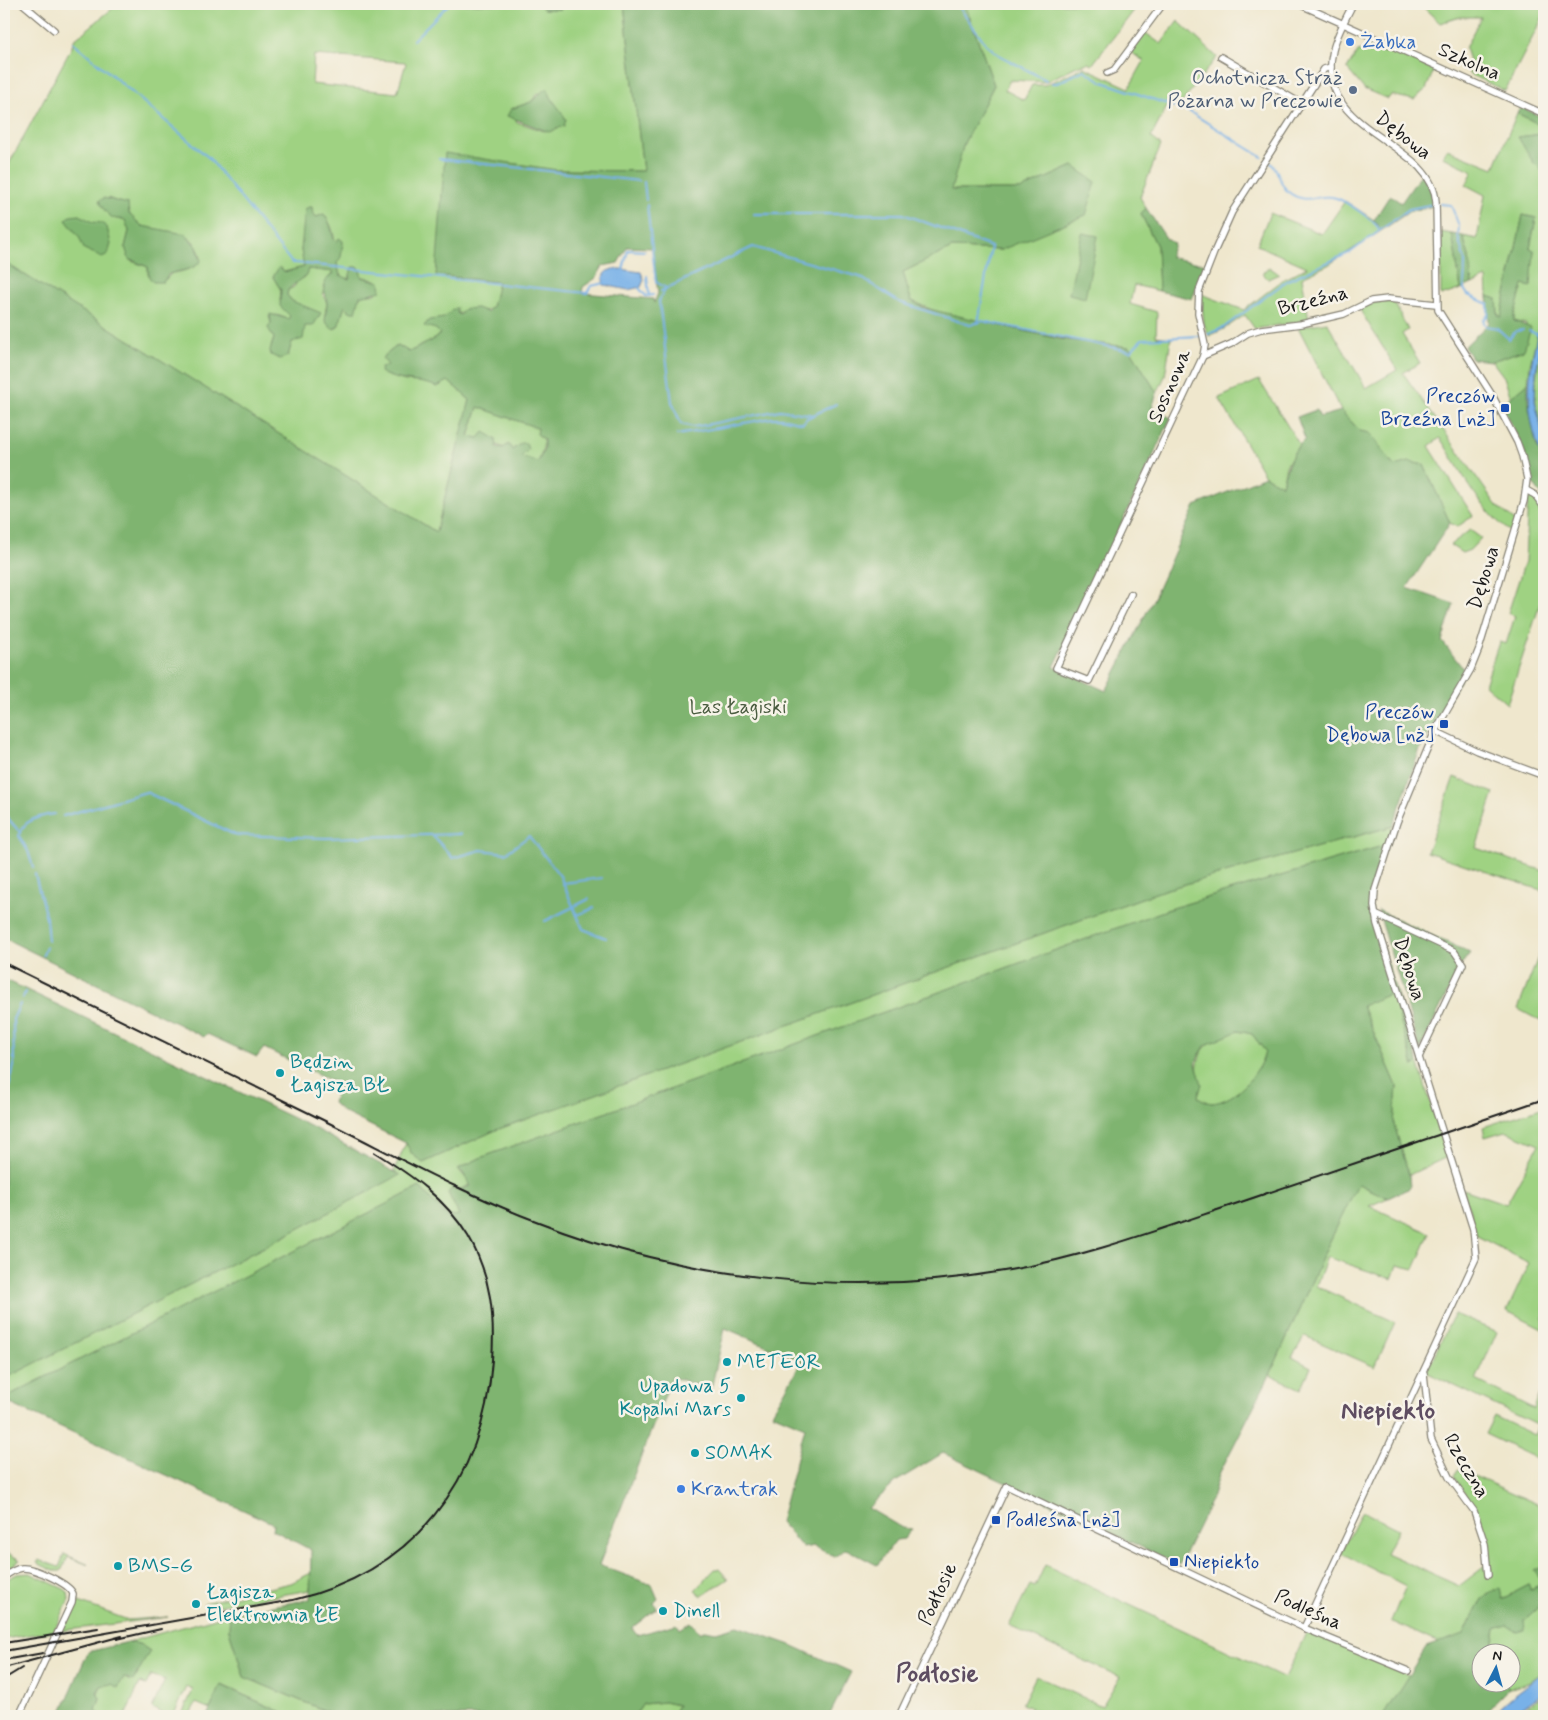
<svg xmlns="http://www.w3.org/2000/svg" width="1548" height="1720" font-family="Mynerve,sans-serif">
  <rect width="100%" height="100%" fill="#f7f3e8"/>
  <filter id="ink" filterUnits="userSpaceOnUse"><feTurbulence type="fractalNoise" baseFrequency=".02" numOctaves="2"/><feDisplacementMap in="SourceGraphic" scale="10" xChannelSelector="R" yChannelSelector="G"/><feConvolveMatrix kernelMatrix="1 2 1 2 8 2 1 2 1" color-interpolation-filters="sRGB"/></filter>
  <filter id="wash" filterUnits="userSpaceOnUse"><feTurbulence type="fractalNoise" baseFrequency=".0096" numOctaves="4" result="noise"/><feDisplacementMap in="SourceGraphic" scale="20" xChannelSelector="R" yChannelSelector="G"/><feGaussianBlur stdDeviation="1.12" result="paint"/><feColorMatrix in="noise" values="0 0 0 0 0 0 0 0 0 0 0 0 0 0 0 0 0 1.4 0 .05"/><feComposite in="paint" operator="in"/></filter>
  <g filter="url(#wash)">
    <rect width="100%" height="100%" fill="#efe7cd"/>
    <g fill="#9fd282" stroke="#5e774f" fill-rule="evenodd">
      <path d="M118,4H540L544,9H561V4H624L643,171L557,170L499,282L492,307C480,316 464,313 451,313L436,329L440,333L433,340L409,352L398,345L382,358L388,364L385,375L405,381L428,383L437,387L448,381L470,400L436,532L4,262V173L72,47L73,41ZM314,55L405,62L406,63L397,93L312,84ZM538,93L550,97L566,120L544,131L517,122L511,109L531,102ZM108,198C113,200 122,203 125,207C130,212 131,220 140,225C163,237 191,222 201,257C195,268 184,272 172,273L163,282L148,274V267L131,261L125,247L129,231L125,219H117ZM313,214L317,217L323,214C340,232 332,254 340,275L346,279L350,278L352,274L376,280V294H362L357,300L358,305L349,311L345,306L338,327L334,329L325,314L327,303L323,295L328,278L334,272L308,269L304,278L299,279L294,287L288,290L287,295L292,301L300,305L308,324L305,325C299,340 306,335 292,342L288,356L271,347L274,338L269,326L271,323L269,316L277,315L288,319L290,316L280,301L281,290L273,277L281,268L284,272L304,267L301,250Z"/>
      <path d="M965,4H1139L1092,65L1088,63L1077,66L1045,82L1010,80L1005,90L1024,100L1032,85H1045L1084,67L1129,88L1144,61L1129,51L1144,32L1161,44L1178,21L1217,57L1180,105L1169,103L1151,137L1161,145L1140,197L1146,208L1141,214L1157,246L1159,291L1134,285L1130,304L1157,312L1156,336L1171,338L1165,376L1157,393L1129,347C1073,341 1019,333 965,319C946,314 928,310 911,300L903,272L952,248L1001,250L1073,166L1020,190H950L964,143L994,85Z"/>
      <polygon points="1420,4 1544,4 1544,15 1505,91 1469,74 1470,64 1465,48 1481,17 1460,17 1440,23"/>
      <polygon points="1369,43 1375,48 1380,45 1434,70 1426,89 1414,100 1391,95 1388,99 1364,89 1347,69 1358,51 1364,50"/>
      <polygon points="1517,113 1542,126 1542,134 1519,137 1541,170 1544,169 1544,306 1530,365 1528,383 1511,398 1504,377 1492,361 1523,350 1526,324 1514,321 1514,316 1523,285 1530,286 1534,250 1530,249 1536,218 1523,215 1501,317 1498,315 1497,299 1488,296 1487,278 1472,284 1469,256 1463,236 1477,239 1485,195 1466,185 1473,171 1443,157 1447,149 1494,168"/>
      <polygon points="1345,201 1374,220 1381,231 1328,265 1302,277 1309,320 1255,329 1245,315 1224,329 1209,336 1204,324 1201,294 1244,310 1284,279 1307,267 1257,245 1270,213 1322,234"/>
      <polygon points="1441,232 1452,234 1461,289 1441,296"/>
      <polygon points="1269,267 1279,274 1268,279 1262,273"/>
      <path d="M1375,302H1394L1408,330L1402,334L1420,363L1403,373L1497,506L1515,521L1512,533C1480,511 1461,470 1440,438L1429,446L1473,516L1457,527L1450,523L1424,465L1410,462L1394,466L1370,433L1360,431L1341,411L1298,327L1327,322L1366,388L1397,370L1360,310Z"/>
      <path d="M1544,333V440C1530,404 1536,369 1544,333Z"/>
      <polygon points="1259,380 1299,444 1286,466 1282,485 1265,476 1219,398"/>
      <path d="M478,407L538,428C546,442 544,448 538,462L521,457L515,447L512,450C497,446 484,439 469,437Z"/>
      <polygon points="1528,495 1544,508 1544,592 1507,704 1485,685 1499,642 1506,644 1515,616 1508,613 1525,561"/>
      <polygon points="1470,530 1481,538 1470,550 1462,553 1450,545"/>
      <polygon points="1454,777 1494,793 1476,848 1544,871 1544,891 1427,852"/>
      <polygon points="1393,826 1386,845 1172,908 480,1158 458,1169 471,1184 459,1190 454,1203 460,1215 447,1217 420,1187 4,1398 4,1379 266,1246 399,1175 394,1171 406,1143 412,1154 423,1163 496,1130 1164,890"/>
      <polygon points="1544,942 1544,1023 1518,1009"/>
      <polygon points="1392,993 1414,1065 1418,1062 1447,1157 1409,1175 1394,1124 1397,1086 1362,1005"/>
      <path d="M1238,1031L1252,1034L1265,1051C1260,1073 1236,1102 1212,1103C1207,1103 1202,1099 1198,1097C1196,1057 1195,1043 1238,1031Z"/>
      <polygon points="1544,1107 1544,1330 1507,1311 1529,1263 1477,1236 1463,1189 1506,1204 1539,1145 1505,1131 1485,1137 1483,1127"/>
      <polygon points="1358,1183 1388,1198 1369,1206 1430,1233 1414,1269 1397,1265 1392,1279 1327,1257 1316,1286 1395,1322 1375,1367 1305,1336 1292,1357 1311,1367 1301,1389 1270,1375 1327,1247"/>
      <polygon points="1454,1314 1497,1332 1476,1380 1534,1409 1544,1384 1544,1462 1485,1434 1494,1416 1534,1435 1538,1426 1426,1372"/>
      <path d="M1458,1469L1544,1507L1543,1582L1530,1590L1529,1585L1502,1599L1499,1588L1482,1599L1464,1634L1440,1644L1391,1621L1406,1586L1341,1553L1362,1511L1398,1529L1386,1553L1459,1586L1489,1563C1486,1524 1474,1509 1454,1477Z"/>
      <polygon points="4,1551 20,1560 4,1572"/>
      <polygon points="64,1554 89,1565 68,1557 61,1571 54,1571 37,1563 39,1560 59,1567"/>
      <polygon points="1045,1565 1285,1678 1306,1633 1320,1636 1409,1675 1383,1716 1049,1716 1022,1704 1036,1676 1102,1706 1120,1677 1009,1626 1030,1585 1035,1587"/>
      <polygon points="715,1569 719,1569 728,1579 702,1596 695,1590"/>
      <polygon points="30,1573 64,1589 68,1592 69,1600 54,1631 4,1639 4,1581 17,1574"/>
      <polygon points="311,1573 310,1590 205,1608 204,1603 291,1583"/>
      <polygon points="79,1602 128,1620 168,1617 60,1631 71,1611"/>
      <path d="M1544,1602L1542,1669C1535,1682 1523,1686 1509,1688L1506,1683L1510,1682V1652H1493L1496,1629L1507,1625L1517,1632L1524,1620Z"/>
      <polygon points="230,1614 229,1630 244,1677 337,1716 283,1716 281,1712 222,1685 210,1709 196,1703 189,1716 181,1716 193,1690 187,1687 173,1716 167,1716 152,1708 165,1680 151,1675 146,1685 140,1683 125,1716 101,1716 96,1710 100,1699 97,1695 101,1686 112,1684 123,1677 130,1681 137,1676 142,1661 150,1651 139,1644 128,1642"/>
      <polygon points="1544,1694 1544,1716 1514,1716 1517,1714"/>
      <polygon points="664,1702 678,1705 672,1716 638,1716 636,1714 643,1704"/>
    </g>
    <g fill="#7fb470" stroke="#4e6846" fill-rule="evenodd">
      <polygon points="540,4 561,4 561,9 543,9"/>
      <path d="M624,4H965L994,85L964,143L951,190H1020L1073,166L1096,182L1086,215L1001,250L952,248L903,272L911,300L924,308L1059,339L1129,347L1157,393L1152,408L1171,418L1054,667L1106,691L1152,602L1195,506L1265,476L1282,485C1286,468 1292,451 1305,439L1297,417L1316,410L1320,417L1341,411L1360,431L1370,433L1394,466L1410,462L1424,465L1450,523L1407,588L1454,604L1442,641L1465,671L1420,749L1393,826L1164,890L496,1130L423,1163L412,1154L406,1143L343,1112L333,1103L338,1084L264,1048L257,1057L207,1034L204,1037L4,938V262L436,532L470,400L448,381L437,387C419,379 397,383 380,372L381,368L388,365L382,358L398,345L409,352L433,340L440,334L436,329L424,326L429,320L444,318L453,309L457,308V313L460,315L464,309L477,308L487,312L492,307L498,282L436,275L445,153L557,170L643,171ZM627,247L652,248L658,293L654,303L653,299L582,293L583,287L596,278L603,266L618,263ZM478,407L538,428L537,434L544,440V450L538,462L521,457L528,450L526,443H521L512,450L509,444L503,448L497,447L496,439L484,432L479,438L469,436Z"/>
      <path d="M545,89H548C551,102 561,108 566,120L564,126L549,132L507,116L511,109L531,102Z"/>
      <polygon points="1521,107 1544,118 1544,169 1541,170 1533,162 1518,137 1542,134 1542,126 1517,113"/>
      <polygon points="1422,173 1433,194 1434,206 1410,211 1381,231 1374,220 1390,195 1401,203"/>
      <path d="M104,198L128,204L129,214L142,226L185,234L197,247L201,261C193,271 180,270 169,274L163,282H153L149,277L148,267L129,259L125,247L129,231L125,220C123,219 120,219 117,219C110,219 102,208 99,201Z"/>
      <path d="M309,207H312L313,214L317,217L324,214C330,222 332,230 334,240L336,242L339,238L343,241L341,257L337,263L340,275L349,279L352,267H359L362,277L380,282L381,291L360,296L356,312H351L345,306L338,327L332,329L325,321L327,303L324,288L326,280L334,272L308,269L306,276C298,280 294,285 288,290L287,295L292,301L321,313L313,326H305L303,339L292,342L288,356L280,359L271,355L270,351L274,338L268,328L271,323L270,314L288,319L290,316L280,306L281,290L273,277L279,267L285,272L304,267L301,250L305,209Z"/>
      <polygon points="1146,208 1166,238 1174,244 1170,255 1172,258 1205,264 1192,299 1159,291 1157,246 1141,214"/>
      <polygon points="80,215 92,222 102,223 107,227 111,244 108,254 102,257 84,249 79,237 66,220 70,216"/>
      <polygon points="1523,215 1536,218 1530,248 1534,250 1531,287 1523,285 1514,316 1514,321 1531,328 1524,350 1492,361 1472,359 1464,347 1489,323 1488,296 1497,299 1498,315 1501,317"/>
      <polygon points="1082,233 1098,236 1085,298 1069,294"/>
      <polygon points="1452,234 1463,236 1469,256 1472,284 1461,289"/>
      <polygon points="1528,383 1528,402 1536,444 1544,462 1544,498 1530,480 1524,450 1501,405"/>
      <path d="M1386,845L1373,879L1370,906L1418,1062L1414,1066L1392,993L1362,1006L1397,1086L1394,1124L1409,1175L1410,1188L1388,1198L1358,1184L1327,1247L1270,1375L1220,1472L1212,1498L1179,1565L943,1453L897,1481L868,1508L902,1528L912,1529L904,1539L896,1540L877,1565L846,1549L834,1557L814,1546L803,1548L780,1522L805,1427L772,1413L802,1361L725,1328L711,1389L672,1377L599,1565L652,1585L658,1599L654,1603L657,1608L633,1627V1630L637,1635L677,1624L680,1629L691,1622L700,1633L705,1630L716,1632L737,1626L791,1645L851,1672L829,1716H672L678,1705L664,1702L643,1704L636,1714L638,1716H338L244,1677L229,1630L230,1614L310,1599L311,1550L273,1530L274,1524L4,1401V1398L420,1187L447,1217L459,1215L448,1193L451,1189L459,1190L470,1186L463,1173L458,1169L480,1158L1172,908ZM1238,1031L1252,1034L1265,1051C1260,1073 1236,1101 1212,1103C1207,1103 1202,1099 1198,1097L1202,1084L1196,1064L1198,1057L1206,1045Z"/>
      <polygon points="1378,910 1470,953 1461,965 1420,1049"/>
      <polygon points="4,979 312,1127 400,1175 266,1246 4,1379"/>
      <polygon points="1542,1567 1544,1568 1544,1602 1524,1620 1525,1631 1517,1632 1507,1625 1496,1629 1492,1652 1480,1652 1480,1682 1506,1683 1509,1688 1485,1712 1485,1716 1383,1716 1426,1647 1464,1634 1482,1599 1500,1588 1502,1599 1529,1585 1530,1590 1543,1582 1534,1571"/>
      <polygon points="128,1642 139,1644 150,1651 133,1681 124,1677 118,1688 112,1684 101,1686 97,1692 100,1699 96,1710 101,1716 60,1716 88,1652"/>
      <polygon points="221,1685 281,1712 283,1716 207,1716"/>
    </g>
    <g fill="#78b1e8" stroke="#4a6682">
      <path d="M620,269L641,272L644,280L641,287L628,290L604,285C600,271 609,269 620,269Z"/>
      <path d="M1544,306V333L1536,371L1535,400L1544,440V462C1519,404 1530,364 1544,306Z"/>
      <polygon points="1544,1660 1544,1692 1511,1716 1493,1716 1501,1705 1539,1676"/>
    </g>
    <g fill="none" stroke-linecap="round" stroke-linejoin="round">
      <g stroke="#78b1e8" stroke-width="2">
        <polyline points="957,4 986,44 999,55 1046,80"/>
        <polyline points="413,40 449,4"/>
        <polyline points="73,42 209,158 292,263 294,263"/>
        <polyline points="1052,83 1057,83 1084,70 1103,82 1190,112 1262,157"/>
        <polyline points="439,159 639,181"/>
        <path d="M1268,161C1281,169 1278,186 1291,194C1308,205 1319,193 1336,198C1346,201 1374,220 1379,229"/>
        <polyline points="644,182 646,200"/>
        <polyline points="1440,204 1451,205 1459,226 1458,236 1465,262 1464,289 1468,295 1488,304 1488,315 1483,321 1486,326 1497,328 1509,339 1516,331 1523,330"/>
        <polyline points="647,205 656,282 666,288 659,301 672,402 681,424 693,427 705,425 780,410 814,415"/>
        <polyline points="754,214 903,214 991,247 978,323"/>
        <polyline points="296,263 587,293 591,286 605,283"/>
        <polyline points="623,270 628,250 645,251"/>
        <polyline points="647,276 649,296"/>
        <polyline points="639,288 646,296 653,295"/>
        <polyline points="661,291 753,247 860,277 899,302 970,325 982,321 1131,351 1142,339 1200,336"/>
        <polyline points="1529,331 1539,335"/>
        <polyline points="1208,334 1223,328 1288,280 1351,252 1409,209 1434,204"/>
        <polyline points="677,435 772,418 781,418 803,423 807,418 836,404"/>
        <polyline points="4,814 19,831"/>
        <polyline points="63,816 146,792 235,835 326,838 461,834"/>
        <polyline points="432,835 453,858 481,850 506,853 529,836 560,876 583,929 606,938"/>
        <path d="M33,867L28,851L19,836C22,820 40,816 54,814"/>
        <polyline points="35,874 46,918 48,941"/>
        <polyline points="563,883 602,878"/>
        <polyline points="577,915 594,908"/>
        <polyline points="545,921 589,899"/>
        <polyline points="43,955 46,947"/>
        <polyline points="23,998 25,992"/>
        <polyline points="4,1107 14,1066 13,1019 20,1004"/>
      </g>
    </g>
  </g>
  <g filter="url(#ink)">
    <g fill="none" stroke-linecap="round" stroke-linejoin="round">
      <defs>
        <g id="minor">
          <polyline points="23,4 54,30"/>
          <polyline points="1299,4 1544,114"/>
          <polyline points="1221,57 1302,104"/>
          <polyline points="1107,73 1114,70 1163,4"/>
          <polyline points="1203,356 1231,344 1248,333 1261,329 1301,324 1344,314 1371,301 1388,299 1436,304"/>
          <polyline points="1526,490 1535,495 1544,507"/>
          <polyline points="1131,594 1089,681 1056,668 1203,356 1205,345 1198,313 1199,291 1215,250 1232,212 1324,69 1331,67"/>
          <polyline points="1435,731 1477,751 1544,776"/>
          <polyline points="1375,914 1454,951 1463,964 1419,1057"/>
          <polyline points="1424,1374 1431,1439 1449,1477 1474,1511 1485,1544 1488,1575"/>
          <path d="M4,1577C9,1573 15,1569 22,1568C33,1567 70,1584 73,1594L72,1602L19,1716"/>
          <path d="M1304,1628L1476,1258L1473,1229L1377,924L1374,906L1375,890L1397,822L1435,731L1471,669L1479,649L1524,501L1527,479L1522,456L1517,442L1492,395L1438,310L1436,202C1432,139 1313,134 1333,50C1337,34 1346,18 1353,4"/>
          <polyline points="899,1716 1007,1486 1304,1628 1408,1671"/>
        </g>
      </defs>
      <use href="#minor" stroke="#868274" stroke-width="8"/>
      <use href="#minor" stroke="#fff" stroke-width="5.5"/>
      <g stroke="#1c1c1c" stroke-width="2">
        <path d="M4,963C109,1015 215,1067 321,1119C392,1154 462,1193 536,1221C684,1279 847,1298 1004,1271C1086,1257 1163,1228 1241,1202C1342,1168 1443,1133 1544,1099"/>
        <polyline points="117,1639 161,1629"/>
        <polyline points="4,1643 98,1628"/>
        <path d="M4,1651L293,1600C413,1572 484,1481 492,1360C495,1316 491,1275 468,1236C445,1198 411,1175 374,1152"/>
        <polyline points="4,1660 43,1653"/>
        <polyline points="4,1668 122,1636"/>
        <polyline points="4,1679 22,1668"/>
      </g>
    </g>
  </g>
  <g fill="#3f7fe0" stroke="#f7f3e8" stroke-width="2">
    <circle cx="1350" cy="42" r="5"/>
    <circle cx="681" cy="1489" r="5"/>
  </g>
  <circle fill="#5c6f8a" stroke="#f7f3e8" stroke-width="2" cx="1353" cy="90" r="5"/>
  <g fill="#1a4fb4" stroke="#f7f3e8" stroke-width="2">
    <rect x="1500" y="403" width="10" height="10" rx="2.5"/>
    <rect x="1439" y="719" width="10" height="10" rx="2.5"/>
    <rect x="991" y="1515" width="10" height="10" rx="2.5"/>
    <rect x="1169" y="1557" width="10" height="10" rx="2.5"/>
  </g>
  <g fill="#0f9aa8" stroke="#f7f3e8" stroke-width="2">
    <circle cx="280" cy="1073" r="5"/>
    <circle cx="727" cy="1362" r="5"/>
    <circle cx="741" cy="1398" r="5"/>
    <circle cx="695" cy="1453" r="5"/>
    <circle cx="118" cy="1566" r="5"/>
    <circle cx="196" cy="1604" r="5"/>
    <circle cx="663" cy="1611" r="5"/>
  </g>
  <g text-anchor="middle" dominant-baseline="central" stroke-width="5" stroke-linejoin="round" paint-order="stroke">
    <g font-size="20" fill="#366cbe" stroke="#f7f3e8" text-anchor="start">
      <text x="1360" y="42">Żabka</text>
      <text x="691" y="1489">Krantrak</text>
    </g>
    <g font-size="20" fill="#1c1c1c" stroke="#f7f3e8">
      <text transform="translate(1469 62) rotate(24)">Szkolna</text>
      <text transform="translate(1403 136) rotate(38)">Dębowa</text>
      <text transform="translate(1313 301) rotate(-14)">Brzeźna</text>
      <text transform="translate(1170 386) rotate(-66)">Sosnowa</text>
      <text transform="translate(1484 578) rotate(-73)">Dębowa</text>
      <text transform="translate(1409 969) rotate(72)">Dębowa</text>
      <text transform="translate(1466 1466) rotate(60)">Rzeczna</text>
      <text transform="translate(938 1594) rotate(-65)">Podłosie</text>
      <text transform="translate(1308 1610) rotate(24)">Podleśna</text>
    </g>
    <g font-size="20" fill="#4e5e75" stroke="#f7f3e8" text-anchor="end">
      <text x="1343" y="78">Ochotnicza Straż<tspan x="1343" dy="23">Pożarna w Preczowie</tspan></text>
    </g>
    <g font-size="20" fill="#164399" stroke="#f7f3e8" text-anchor="end">
      <text x="1495" y="396">Preczów<tspan x="1495" dy="23">Brzeźna [nż]</tspan></text>
      <text x="1434" y="712">Preczów<tspan x="1434" dy="23">Dębowa [nż]</tspan></text>
      <text x="1006" y="1520" text-anchor="start">Podleśna [nż]</text>
      <text x="1184" y="1562" text-anchor="start">Niepiekło</text>
    </g>
    <g font-size="20" fill="#4a5c40" stroke="#f7f3e8">
      <text x="738" y="707">Las Łagiski</text>
    </g>
    <g font-size="20" fill="#0d838f" stroke="#f7f3e8" text-anchor="start">
      <text x="290" y="1062">Będzin<tspan x="290" dy="23">Łagisza BŁ</tspan></text>
      <text x="737" y="1362">METEOR</text>
      <text x="731" y="1386" text-anchor="end">Upadowa 5<tspan x="731" dy="23">Kopalni Mars</tspan></text>
      <text x="705" y="1453">SOMAX</text>
      <text x="128" y="1566">BMS-G</text>
      <text x="206" y="1592">Łagisza<tspan x="206" dy="23">Elektrownia ŁE</tspan></text>
      <text x="673" y="1611">Dinell</text>
    </g>
    <g font-size="25" font-weight="bold" fill="#5e4d61" stroke="#f7f3e8">
      <text x="1388" y="1411">Niepiekło</text>
      <text x="937" y="1674">Podłosie</text>
    </g>
  </g>
  <rect width="1548" height="1720" fill="none" stroke="#f7f3e8" stroke-width="20"/>
  <g transform="translate(1496 1668) rotate(6)"><circle r="24" fill="#f7f3e8" stroke="#9f9d96"/>
  <path d="M0-4L9 19L0 12L-9 19Z" fill="#1f6fb2"/>
  <text y="-8" font-size="14" font-weight="bold" text-anchor="middle" fill="#1c1c1c">N</text>
  </g>
</svg>
